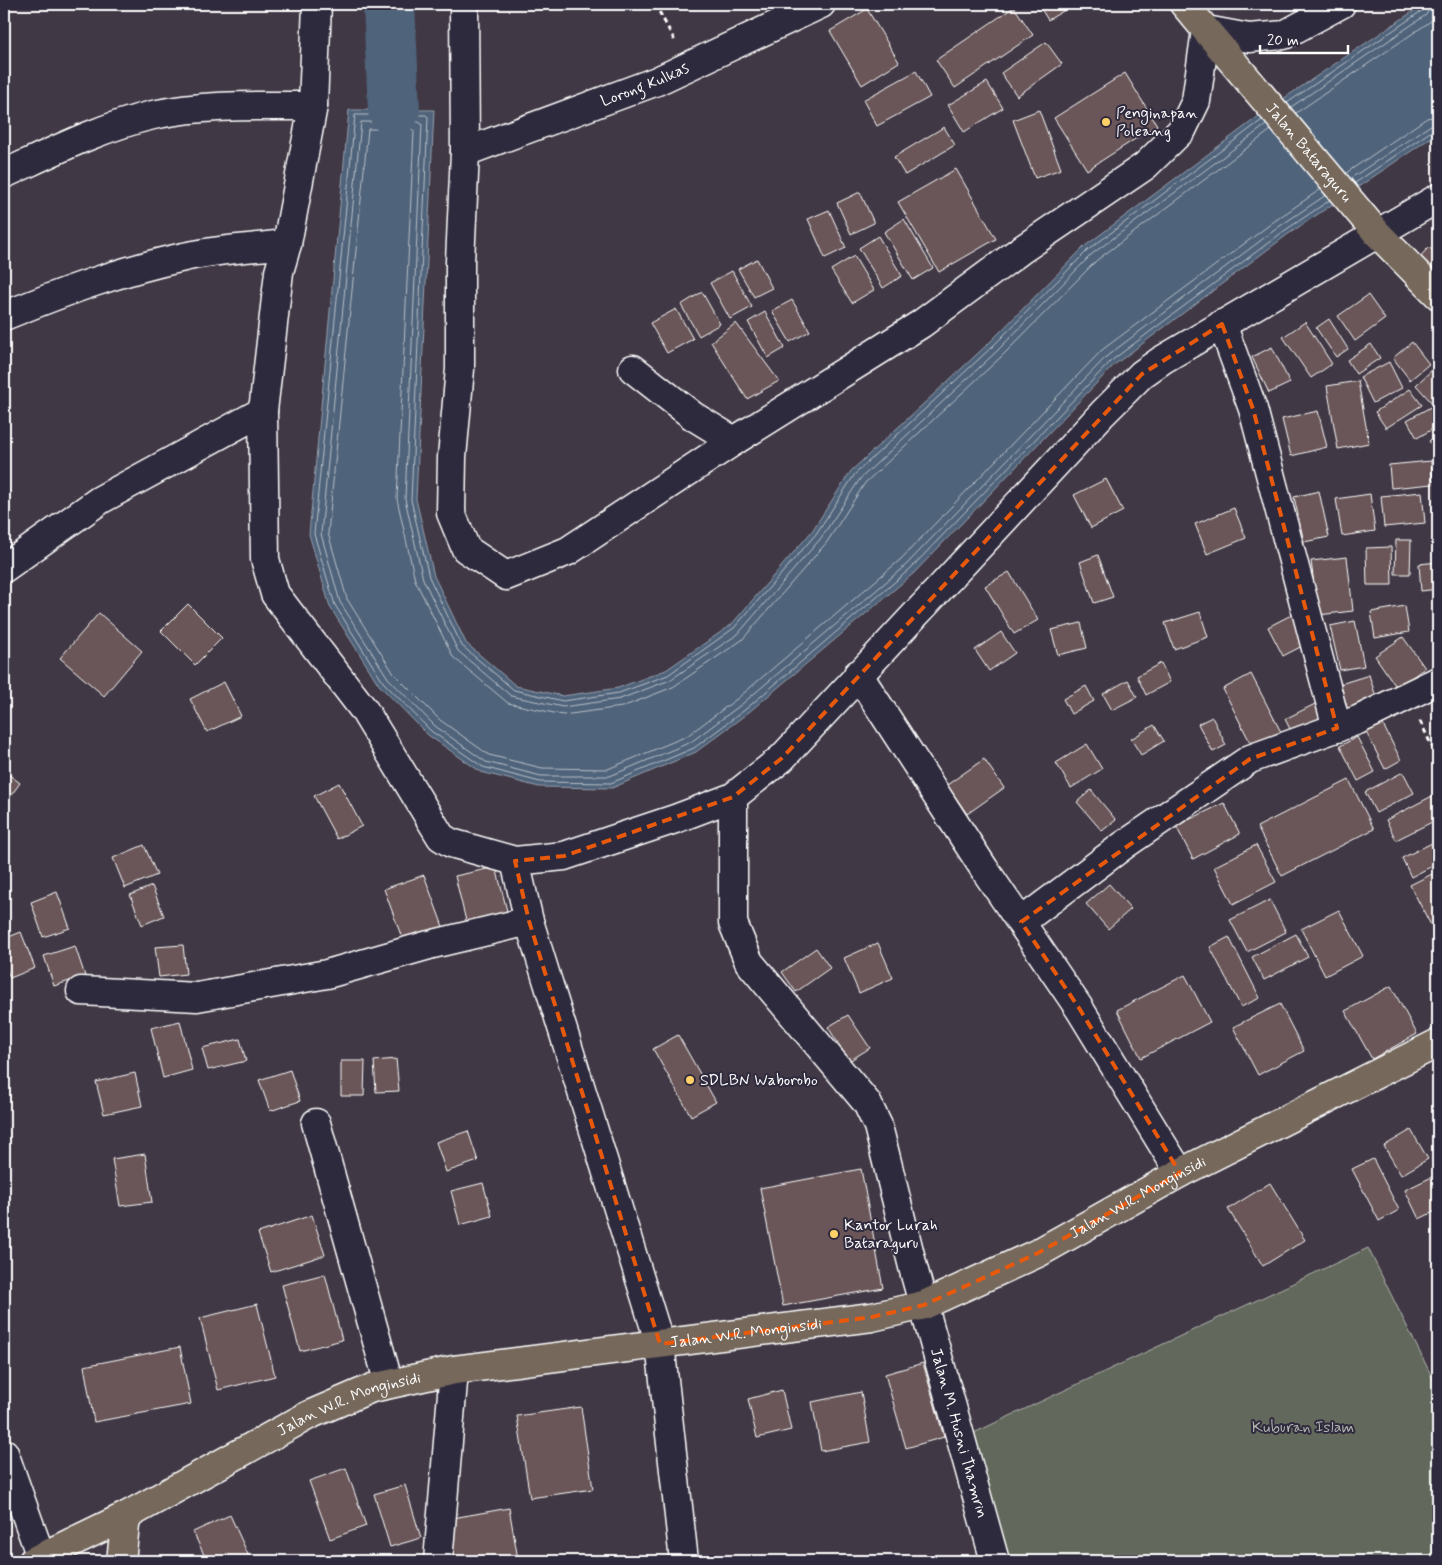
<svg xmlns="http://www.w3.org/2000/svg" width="1442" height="1565" font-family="Mynerve,sans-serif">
  <rect width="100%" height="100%" fill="#413845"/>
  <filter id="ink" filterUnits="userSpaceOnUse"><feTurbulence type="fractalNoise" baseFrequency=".02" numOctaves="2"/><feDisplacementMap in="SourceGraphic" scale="10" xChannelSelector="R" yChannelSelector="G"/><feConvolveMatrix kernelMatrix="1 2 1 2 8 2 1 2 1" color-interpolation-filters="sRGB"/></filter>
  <g filter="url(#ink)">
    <polygon fill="#62695c" stroke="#b0b4ae" points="1368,1248 1438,1389 1438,1561 1004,1561 963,1438"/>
    <polygon fill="#4f637a" stroke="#95a1af" points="1424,4 1438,4 1438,133 1287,235 1114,365 914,573 749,712 696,752 612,788 539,787 481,772 428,735 379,685 330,607 309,534 349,110 434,110 416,499 434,576 466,643 516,686 563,696 618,688 666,670 731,625 812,531 851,471 989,343 1085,246 1271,107"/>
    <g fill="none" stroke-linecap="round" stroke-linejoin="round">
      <g stroke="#b9c1ca" stroke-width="1">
        <polyline points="1287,103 1423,10 1425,4"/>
        <polyline points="1291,107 1426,15 1432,4"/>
        <polyline points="1296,113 1431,21 1438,12"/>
        <polyline points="1262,120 1088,250 993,346 855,474 816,534 734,628 668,675 619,693 563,701 514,690 462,646 429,577 411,500 428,117 426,115 355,115 314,534 335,605 383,682 431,731 483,767 540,782 611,783 694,748 746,709 910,569 1111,361 1284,231 1330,200"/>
        <polyline points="1266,125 1092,254 997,351 860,479 821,538 738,634 670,680 620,699 563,707 511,696 458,651 423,579 405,499 422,124 419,122 361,122 321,534 340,602 388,678 435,726 486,762 541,776 610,776 691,742 742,704 906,565 1107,356 1280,226 1326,195"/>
        <polyline points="1271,130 1097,260 1002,356 865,483 827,542 742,640 673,687 622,707 563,715 508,703 453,657 415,580 397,499 414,131 412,129 368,129 328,533 347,599 394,674 440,720 489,755 542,768 608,769 687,736 738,698 901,559 1102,350 1276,220 1321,189"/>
        <polyline points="1346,173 1427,118 1438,116"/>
        <polyline points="1351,178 1431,125 1438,123"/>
        <polyline points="1355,183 1433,130 1438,129"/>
      </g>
      <polyline stroke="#4f637a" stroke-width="52" points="389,4 394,110"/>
    </g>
    <g fill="#6a5758" stroke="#fff">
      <polygon points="1038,4 1075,4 1048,20"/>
      <polygon points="1014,7 1033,35 955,88 936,60"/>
      <polygon points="867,9 899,62 862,85 830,31"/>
      <polygon points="1046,42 1062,64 1017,96 1001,73"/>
      <polygon points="916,71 930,97 877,126 863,100"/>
      <polygon points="1125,73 1157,125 1087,170 1054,118"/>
      <polygon points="987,82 1003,108 964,132 948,105"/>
      <polygon points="1039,110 1061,169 1035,178 1013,120"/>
      <polygon points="944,127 955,145 905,175 894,157"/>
      <polygon points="956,169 996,239 939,272 898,202"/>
      <polygon points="860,192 874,223 851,234 837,203"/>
      <polygon points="829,210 846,248 825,258 808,219"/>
      <polygon points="904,219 933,268 913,280 884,232"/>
      <polygon points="878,236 902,276 883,288 859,248"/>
      <polygon points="1429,247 1438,256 1438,282 1413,264"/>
      <polygon points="854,256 874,290 852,303 831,270"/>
      <polygon points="757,259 772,288 754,297 738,269"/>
      <polygon points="732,271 752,307 730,319 710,283"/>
      <polygon points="702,292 720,324 699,336 681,305"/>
      <polygon points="1368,295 1385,319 1355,341 1338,316"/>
      <polygon points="792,300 810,331 790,342 772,311"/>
      <polygon points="676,309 693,339 667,353 650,323"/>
      <polygon points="765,312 785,348 768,358 748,322"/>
      <polygon points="1329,319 1348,349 1336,357 1316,328"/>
      <polygon points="1305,322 1332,364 1311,378 1283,337"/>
      <polygon points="736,323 779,381 747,399 711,342"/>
      <polygon points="1412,342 1429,364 1410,380 1393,358"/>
      <polygon points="1371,344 1380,358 1356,374 1347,360"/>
      <polygon points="1272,347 1290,383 1269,393 1252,357"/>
      <polygon points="1389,362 1402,388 1373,403 1360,377"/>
      <polygon points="1433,369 1438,374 1438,397 1432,403 1416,385"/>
      <polygon points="1358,381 1369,443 1338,449 1327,386"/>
      <polygon points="1410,389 1422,405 1386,428 1375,412"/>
      <polygon points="1438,403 1438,426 1417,438 1407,420"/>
      <polygon points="1318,411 1327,447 1291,456 1282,419"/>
      <polygon points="1438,434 1438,454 1429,441"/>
      <polygon points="1431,461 1433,484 1391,488 1389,465"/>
      <polygon points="1106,479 1123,511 1091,528 1074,495"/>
      <polygon points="1319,491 1329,537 1304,542 1294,497"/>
      <polygon points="1422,492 1425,523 1384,527 1381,496"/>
      <polygon points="1370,494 1375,531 1342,536 1336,499"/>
      <polygon points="1234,508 1246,538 1207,554 1195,524"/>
      <polygon points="1396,540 1411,540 1410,574 1395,574"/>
      <polygon points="1391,547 1392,585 1367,585 1366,548"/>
      <polygon points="1098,555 1113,597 1094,603 1080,562"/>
      <polygon points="1347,557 1353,611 1318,615 1311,561"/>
      <polygon points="1438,562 1438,589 1421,591 1419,564"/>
      <polygon points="1009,572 1038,620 1014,634 985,586"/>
      <polygon points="188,604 222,638 195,665 161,631"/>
      <polygon points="1405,606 1409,632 1375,638 1371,612"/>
      <polygon points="1200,612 1208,637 1174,649 1165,623"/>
      <polygon points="99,613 142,651 104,696 60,658"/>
      <polygon points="1293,614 1308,643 1283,656 1268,627"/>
      <polygon points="1355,621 1364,666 1340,670 1330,626"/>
      <polygon points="1081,623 1087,648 1058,655 1051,630"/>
      <polygon points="1001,632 1015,653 989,671 975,650"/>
      <polygon points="1403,637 1425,668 1397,688 1375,656"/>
      <polygon points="1161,663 1170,682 1146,695 1137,676"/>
      <polygon points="1251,674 1281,732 1252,746 1223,689"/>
      <polygon points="1369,675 1378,703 1346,714 1337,685"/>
      <polygon points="1128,680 1137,697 1112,710 1103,694"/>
      <polygon points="224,682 241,716 207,732 190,699"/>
      <polygon points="1086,686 1094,701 1071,714 1063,699"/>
      <polygon points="1315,704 1323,720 1293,735 1285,719"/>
      <polygon points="1212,717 1226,745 1213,752 1198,724"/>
      <polygon points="1382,723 1401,760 1385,769 1366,732"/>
      <polygon points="1154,725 1164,741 1141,755 1131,739"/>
      <polygon points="1357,737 1375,772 1358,781 1340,746"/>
      <polygon points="1087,744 1102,769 1071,788 1056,763"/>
      <polygon points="984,759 1004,788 967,814 947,785"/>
      <polygon points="4,771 20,783 4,805"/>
      <polygon points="1403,772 1414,793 1376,813 1365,792"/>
      <polygon points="1349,780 1374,829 1282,876 1257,827"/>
      <polygon points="339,783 362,826 337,839 314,796"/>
      <polygon points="1091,790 1116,820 1102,831 1077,802"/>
      <polygon points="1438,793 1438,819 1396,840 1386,820"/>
      <polygon points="1224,803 1240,834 1193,859 1176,826"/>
      <polygon points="1438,840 1438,863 1411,877 1402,858"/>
      <polygon points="144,845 157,875 125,888 113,858"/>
      <polygon points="1256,845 1276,882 1233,904 1214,867"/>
      <polygon points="496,867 508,915 467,925 455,876"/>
      <polygon points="1438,871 1438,929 1434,931 1410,885"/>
      <polygon points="424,875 445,932 405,946 384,889"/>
      <polygon points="1109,884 1131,909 1108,929 1086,904"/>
      <polygon points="152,886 164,916 142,925 130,895"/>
      <polygon points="57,892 70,928 43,937 31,902"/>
      <polygon points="1270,900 1286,932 1247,952 1230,920"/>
      <polygon points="1339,910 1363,956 1325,976 1301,929"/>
      <polygon points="21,932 35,968 10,978 4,963 4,939"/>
      <polygon points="1296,934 1308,957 1264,980 1252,957"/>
      <polygon points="1229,937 1260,998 1241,1007 1210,947"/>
      <polygon points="878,943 893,978 859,993 844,958"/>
      <polygon points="183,945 186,974 159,977 155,947"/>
      <polygon points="75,946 85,976 54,986 44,956"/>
      <polygon points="816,948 830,968 796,992 782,972"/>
      <polygon points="1185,975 1210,1022 1141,1058 1117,1010"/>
      <polygon points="1391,986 1417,1034 1372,1059 1345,1011"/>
      <polygon points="1280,1004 1304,1051 1258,1075 1233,1027"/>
      <polygon points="848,1015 870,1048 849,1061 828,1027"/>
      <polygon points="180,1021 192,1070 163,1078 151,1028"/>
      <polygon points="678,1035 716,1102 691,1116 653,1049"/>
      <polygon points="240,1039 246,1061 208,1070 202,1048"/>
      <polygon points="396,1059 399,1091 376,1092 374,1061"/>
      <polygon points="341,1061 365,1061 364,1096 341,1096"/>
      <polygon points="290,1070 300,1101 270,1111 259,1080"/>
      <polygon points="135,1073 142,1106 104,1114 96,1082"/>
      <polygon points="1411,1130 1428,1159 1401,1175 1384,1146"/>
      <polygon points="468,1131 478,1161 446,1172 436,1142"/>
      <polygon points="145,1154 152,1202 120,1206 112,1159"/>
      <polygon points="1373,1159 1399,1210 1379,1221 1352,1169"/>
      <polygon points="861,1169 883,1288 783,1306 760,1188"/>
      <polygon points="1438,1174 1438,1210 1419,1219 1405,1190"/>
      <polygon points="483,1183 492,1216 460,1225 451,1191"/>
      <polygon points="1270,1183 1305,1240 1263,1266 1228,1209"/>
      <polygon points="312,1215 325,1255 271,1272 258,1233"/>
      <polygon points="325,1274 342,1340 300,1351 282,1285"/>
      <polygon points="257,1304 275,1376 218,1390 200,1318"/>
      <polygon points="180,1347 191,1404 94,1422 84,1366"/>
      <polygon points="923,1363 944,1437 906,1448 885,1374"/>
      <polygon points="782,1390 791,1430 757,1438 748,1399"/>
      <polygon points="861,1392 870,1442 821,1451 812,1402"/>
      <polygon points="581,1407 593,1489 530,1498 517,1416"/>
      <polygon points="346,1468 366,1526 330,1539 309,1481"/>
      <polygon points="405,1485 421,1538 390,1547 374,1494"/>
      <polygon points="509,1508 518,1559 503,1561 455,1561 447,1519"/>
      <polygon points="230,1515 251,1561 207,1561 193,1532"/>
    </g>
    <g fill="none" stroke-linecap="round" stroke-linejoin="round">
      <defs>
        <g id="minor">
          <polyline points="317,4 313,106 287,244 279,272 263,411 265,559 275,594 364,710 441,837 451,843 515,861 564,856 675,819 733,797 782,758 1103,413 1142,374 1162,360 1438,198"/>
          <polyline points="464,4 465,152 460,262 460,369 452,457 451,513 466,549 506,576 568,551 734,441 921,324 1021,250 1145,166 1182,130 1196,101 1206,30 1249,38 1284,35 1341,4"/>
          <path id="s1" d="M465,152L657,81L821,4"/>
          <path d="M4,174C52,152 101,127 153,115C204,104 261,106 313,106"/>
          <path d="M4,316C63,292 122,270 184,257C218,249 253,248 287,244"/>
          <polyline points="1222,324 1253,409 1337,728"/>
          <polyline points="633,369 693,416 734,441"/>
          <polyline points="4,568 100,500 263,411"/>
          <polyline points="858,674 985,870 1079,1008 1180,1173"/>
          <path id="s2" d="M733,797V923L749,962L867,1103L878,1126L914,1271L995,1561"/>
          <polyline points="515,861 529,921 660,1344 684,1561"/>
          <polyline points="1021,922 1124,845 1250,759 1358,720 1438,681"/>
          <polyline points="81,991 197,997 327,974 429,945 529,921"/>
          <polyline points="316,1123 389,1384"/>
          <polyline points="4,1453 41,1557"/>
          <polyline points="438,1561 454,1370"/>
        </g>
        <g id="major">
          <path id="s3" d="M1184,4L1377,233L1438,295"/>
          <path id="s4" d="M33,1561L126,1516L309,1415L372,1388L454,1370L872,1317L924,1305L1038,1253L1180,1173L1438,1043"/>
          <polyline points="121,1561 126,1516"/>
        </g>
      </defs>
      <use href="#minor" stroke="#fff" stroke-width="31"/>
      <use href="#major" stroke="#fff" stroke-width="31"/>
      <g stroke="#fff" stroke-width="3" stroke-dasharray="5 4" stroke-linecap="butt">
        <polyline points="655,4 675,41"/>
        <polyline points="1420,721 1438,759"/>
      </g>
      <use href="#minor" stroke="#2f2a3d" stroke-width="28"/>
      <use href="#major" stroke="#76695c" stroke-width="28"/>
    </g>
  </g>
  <path fill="none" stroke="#e8590c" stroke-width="4" stroke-dasharray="10 6" stroke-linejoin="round" d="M1222,324L1253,409L1337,728L1250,759L1021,922L1079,1008L1180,1173L1038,1253L924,1305L872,1317L660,1344L529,921L515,861L564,856L733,797L782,758L1142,374Z"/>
  <g fill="#ffd166" stroke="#2f2a3d" stroke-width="2">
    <circle cx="1106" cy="122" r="5"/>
    <circle cx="690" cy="1080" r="5"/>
    <circle cx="834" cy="1234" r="5"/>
  </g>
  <g text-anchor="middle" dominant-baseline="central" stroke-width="4" stroke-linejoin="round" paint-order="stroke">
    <g font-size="16" fill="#fff" stroke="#2f2a3d">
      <text stroke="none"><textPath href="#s1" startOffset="192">Lorong Kulkas</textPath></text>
      <text stroke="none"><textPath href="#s3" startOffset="194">Jalan Bataraguru</textPath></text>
      <text stroke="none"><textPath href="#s4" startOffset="1179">Jalan W.R. Monginsidi</textPath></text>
      <text stroke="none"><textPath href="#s4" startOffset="759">Jalan W.R. Monginsidi</textPath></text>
      <text stroke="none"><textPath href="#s4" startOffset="354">Jalan W.R. Monginsidi</textPath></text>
      <text stroke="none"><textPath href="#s2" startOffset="695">Jalan M. Husni Thamrin</textPath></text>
    </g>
    <g font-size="16" fill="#fff" stroke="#2f2a3d" text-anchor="start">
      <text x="1116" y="113">Penginapan<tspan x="1116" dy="18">Poleang</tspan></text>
      <text x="700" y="1080">SDLBN Waborobo</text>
      <text x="844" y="1225">Kantor Lurah<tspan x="844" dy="18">Bataraguru</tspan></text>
    </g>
    <g font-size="16" fill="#b0b4ae" stroke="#2f2a3d">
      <text x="1303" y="1427">Kuburan Islam</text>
    </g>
  </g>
  <rect width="1442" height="1565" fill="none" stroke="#2f2a3d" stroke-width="20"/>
  <rect x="10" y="10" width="1422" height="1545" fill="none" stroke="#fff" stroke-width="2" filter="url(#ink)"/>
  <path d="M1260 45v8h88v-8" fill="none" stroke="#ffffff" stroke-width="2.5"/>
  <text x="1267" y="45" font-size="15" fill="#ffffff" stroke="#2f2a3d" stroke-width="4" paint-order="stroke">20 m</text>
</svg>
